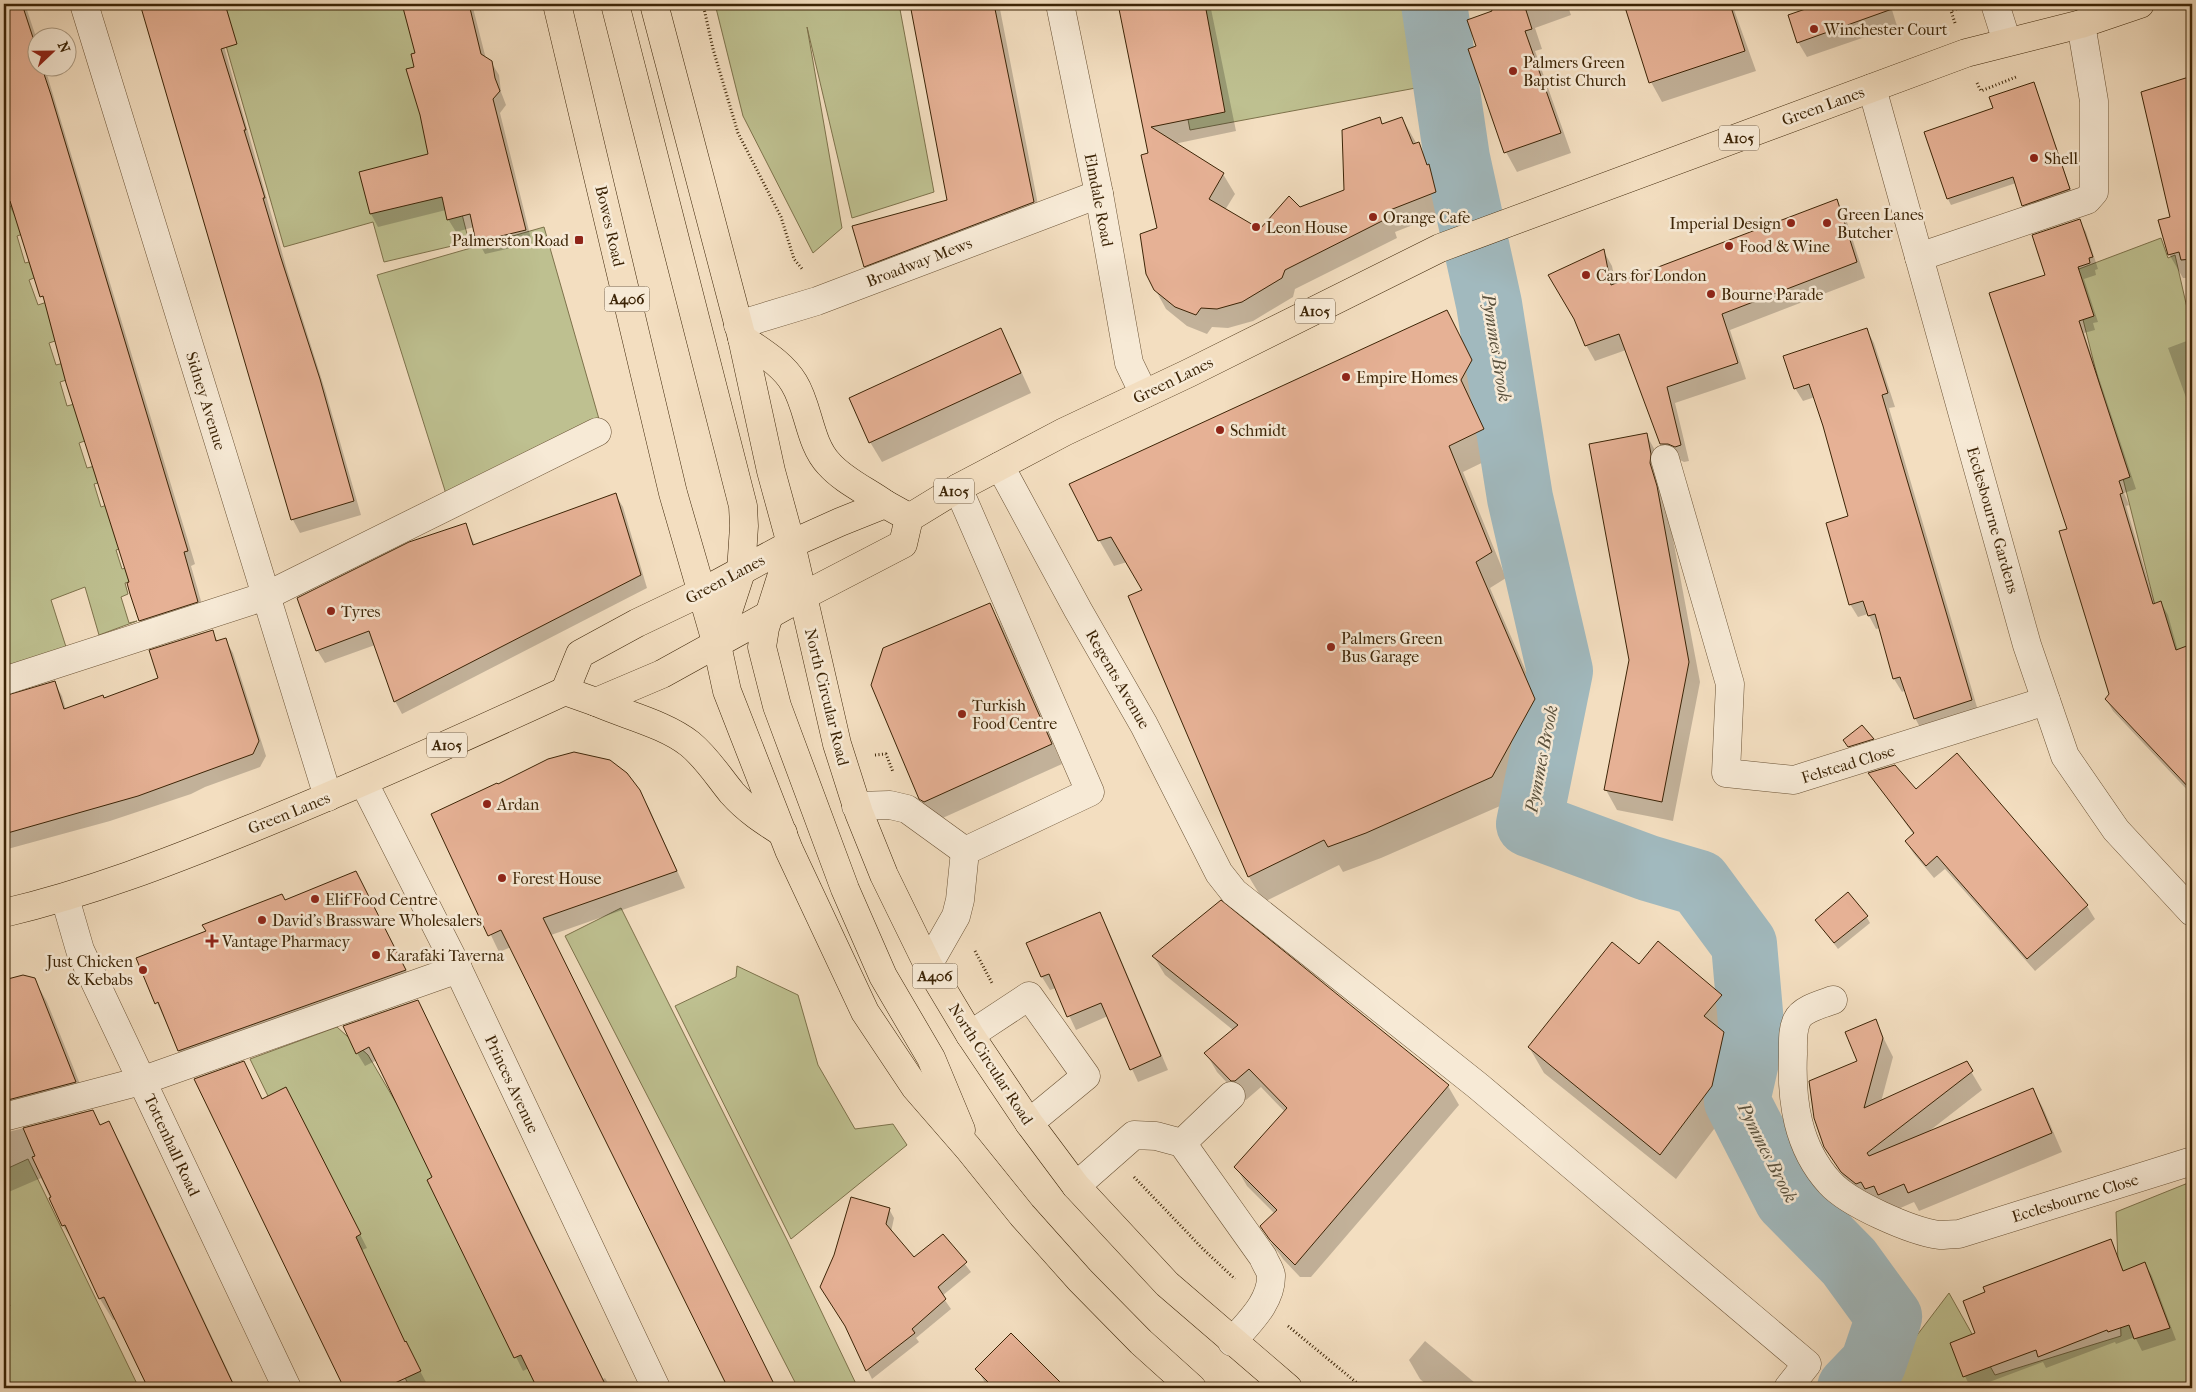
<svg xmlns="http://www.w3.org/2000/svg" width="2196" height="1392" font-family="'IM FELL French Canon',serif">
  <rect width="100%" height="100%" fill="#f3dec0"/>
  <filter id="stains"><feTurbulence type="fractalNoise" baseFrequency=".004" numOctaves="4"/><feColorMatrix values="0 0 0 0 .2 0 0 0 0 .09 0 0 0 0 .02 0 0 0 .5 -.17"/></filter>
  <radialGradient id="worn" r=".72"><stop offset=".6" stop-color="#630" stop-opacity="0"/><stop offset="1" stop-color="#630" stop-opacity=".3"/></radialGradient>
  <g fill="#bec090" stroke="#7d724b">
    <polygon points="214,4 409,4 469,242 384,262 373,222 284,247"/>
    <polygon points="715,4 899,4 934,192 852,218 807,27 842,228 813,253 743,116"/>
    <polygon points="1166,4 1420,4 1425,15 1432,85 1190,130"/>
    <polygon points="21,202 31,231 17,236 25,263 41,259 46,273 29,280 38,305 53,300 64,338 49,343 56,365 72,361 76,377 60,382 67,406 82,402 93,438 79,443 87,468 103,464 109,480 94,484 101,507 116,502 129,546 116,550 122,569 135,565 139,579 125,583 128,594 121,597 129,623 137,621 99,635 85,587 51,600 67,650 4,669 4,209"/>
    <polygon points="544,227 605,440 447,497 377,275"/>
    <polygon points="2161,238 2168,258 2175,255 2192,330 2192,683 2166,649 2071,272"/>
    <polygon points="621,908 788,1242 858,1388 798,1388 565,936"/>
    <polygon points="737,966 798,995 818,1065 855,1129 893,1124 907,1145 791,1239 675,1006 736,977"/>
    <polygon points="337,1027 368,1055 455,1203 544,1388 410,1388 250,1059"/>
    <polygon points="28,1159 139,1388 4,1388 4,1309 10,1306 4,1287 4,1170"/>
    <polygon points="2188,1183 2192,1206 2192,1388 1877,1388 1949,1293 1995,1375 2121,1336 2116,1212"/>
  </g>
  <g fill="#0003">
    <polygon points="4,4 25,4 38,43 38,68 45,68 195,564 191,566 205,615 147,633 140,620 46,304 42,296 16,215 14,215 7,202 4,192"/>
    <polygon points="142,4 212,4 287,270 326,393 361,515 300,533 293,520"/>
    <polygon points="403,4 472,4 486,59 491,62 499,75 501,92 506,105 500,113 532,243 485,254 478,241 474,227 456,232 448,219 446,210 378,227 371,214 361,173 430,155 416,68 416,54"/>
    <polygon points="910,4 999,4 1040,215 872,279 865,266 948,201"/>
    <polygon points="1119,4 1210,4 1236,131 1174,144 1223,174 1235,194 1225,210 1260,231 1300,208 1345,191 1379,119 1383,125 1402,118 1440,185 1446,212 1395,232 1397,238 1295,289 1293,297 1253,321 1228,328 1212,327 1207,334 1187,326 1166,309 1155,289 1158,228 1149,154"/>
    <polygon points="1491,4 1567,4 1571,15 1535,28 1542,49 1535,51 1571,153 1517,172 1506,152 1478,46 1494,12"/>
    <polygon points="1639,4 1732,4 1756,71 1662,102 1651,82 1645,21"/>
    <polygon points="1824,4 1908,4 1892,10 1897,26 1807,57 1798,42 1789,16"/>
    <polygon points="2192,77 2192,304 2186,278 2183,278 2169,254 2172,217 2143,93"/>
    <polygon points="2034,84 2073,196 2027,211 2016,183 1951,205 1948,199 1994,109"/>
    <polygon points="1836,201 1845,216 1865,278 1730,330 1746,379 1675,403 1689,461 1684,462 1678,459 1671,459 1662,444 1626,350 1595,361 1586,345 1603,250 1612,266 1616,285"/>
    <polygon points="2079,220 2086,232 2098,269 2095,270 2096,275 2084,279 2098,322 2093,323 2095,330 2084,333 2136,489 2124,493 2129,505 2126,506 2155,604 2161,603 2168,615 2178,651 2192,646 2192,795 2113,711 2106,699 2111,694 2068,529 2047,275"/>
    <polygon points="1446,311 1486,387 1475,406 1498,455 1463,472 1506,578 1490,588 1549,725 1507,803 1381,858 1343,872 1339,865 1264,902 1249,877 1129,597 1144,590 1127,562 1114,566 1099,540"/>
    <polygon points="1000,330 1011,349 1031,393 882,462 870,442"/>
    <polygon points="1867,330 1874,343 1895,407 1889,408 1979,714 1922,731 1915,718 1906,690 1902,692 1894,679 1880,628 1876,629 1868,614 1858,617 1850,604 1850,517 1815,397 1803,401 1795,388"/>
    <polygon points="2192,339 2192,414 2168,348"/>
    <polygon points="1646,434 1657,454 1700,682 1673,821 1617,810 1606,790 1630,660"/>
    <polygon points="615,494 623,507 647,588 402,714 395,701 375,645 325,663 317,650 465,525 475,545"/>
    <polygon points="989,605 1001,624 1062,764 936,821 932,818 920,798"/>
    <polygon points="212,631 218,642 225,639 233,653 266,756 260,767 205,787 191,794 110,821 4,850 4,697 54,682 62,696 66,710 104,699 160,678"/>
    <polygon points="1957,755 2087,906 2095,919 2035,971 1945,869 1934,878 1914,854 1906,842 1914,835 1870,774 1916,791"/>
    <polygon points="498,786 639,791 649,808 685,888 551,935 776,1388 730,1388 511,947 499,952 433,814"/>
    <polygon points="355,872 417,991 191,1072 179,1051 137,959"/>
    <polygon points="1099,914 1107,927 1168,1070 1138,1082 1108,1016 1076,1030 1056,988 1050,990 1042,977 1028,944"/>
    <polygon points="1866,916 1870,923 1838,949 1816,920"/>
    <polygon points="1154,957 1448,1086 1459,1105 1311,1277 1300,1277 1283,1259 1273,1245 1262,1226 1275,1214 1247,1186 1236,1167 1285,1112 1261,1087 1246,1100 1243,1100 1217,1072 1206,1053 1233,1030 1165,975"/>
    <polygon points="1639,965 1721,995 1736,1021 1724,1035 1738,1059 1727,1112 1676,1179 1544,1073 1529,1047"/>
    <polygon points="22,976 34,979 47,1002 88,1104 4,1130 4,980"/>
    <polygon points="418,1001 603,1379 605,1378 611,1388 540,1388 529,1368 523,1371 428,1180 433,1178 377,1060 365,1066 357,1053"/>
    <polygon points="1875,1021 1893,1057 1881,1102 1966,1063 1982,1090 1928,1132 2033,1089 2043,1108 2062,1152 1919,1211 1914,1202 1889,1213 1844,1178 1819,1133 1812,1103 1810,1082 1859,1061"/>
    <polygon points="195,1080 262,1100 286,1088 367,1248 362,1250 405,1343 427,1384 419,1388 346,1388"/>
    <polygon points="92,1111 101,1126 108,1123 121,1144 236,1388 149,1388 116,1319 113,1320 100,1299 77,1247 63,1226 41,1178 4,1194 4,1133"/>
    <polygon points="889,1209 894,1218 891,1232 913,1259 943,1236 971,1272 942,1296 951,1309 916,1338 919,1342 872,1379 847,1329"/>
    <polygon points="2110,1241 2124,1272 2145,1264 2152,1276 2176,1340 2142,1351 2135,1337 2116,1344 2115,1342 2046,1368 2043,1362 1984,1384 1986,1388 1959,1388 1969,1385 1951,1344 1976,1334"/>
    <polygon points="1011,1335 1064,1388 988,1388 977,1369"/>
    <polygon points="1425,1341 1481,1388 1430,1388 1420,1379 1409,1360"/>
  </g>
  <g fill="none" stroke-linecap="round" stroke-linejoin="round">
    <polyline stroke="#a1b9be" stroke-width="66" points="1434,4 1457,158 1489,304 1520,498 1560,671 1529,824 1648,868 1699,883 1744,944 1752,1035 1737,1101 1787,1199 1849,1262 1889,1317 1873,1364 1850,1388"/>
  </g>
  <g fill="#e6b195" stroke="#3c2406">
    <polygon points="4,4 22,4 38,53 38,68 42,68 51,95 188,551 184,552 198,602 139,621 130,594 127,583 129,582 66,383 43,296 40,297 10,201 4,203"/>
    <polygon points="140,4 225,4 237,44 221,49 246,130 244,130 265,198 263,198 280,255 320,379 354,501 291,520"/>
    <polygon points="402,4 469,4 481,54 492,61 495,78 500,91 493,99 526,230 476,242 470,214 447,220 442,197 370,214 359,172 428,154 420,115 406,69 414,67 411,54 415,53"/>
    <polygon points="910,4 994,4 1034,202 864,267 852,226 947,200"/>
    <polygon points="1118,4 1205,4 1225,112 1151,127 1224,173 1209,199 1260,229 1289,196 1300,207 1344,190 1342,130 1380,117 1382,124 1402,117 1413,144 1419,142 1427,165 1429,164 1436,192 1385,212 1386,219 1285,270 1282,278 1242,302 1217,309 1201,308 1196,315 1175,307 1154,290 1146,274 1140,234 1157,228 1141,155 1148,153"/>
    <polygon points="1490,4 1524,4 1532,29 1525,31 1561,133 1504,153 1468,49 1476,46 1467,20 1492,11"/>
    <polygon points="1624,4 1730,4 1745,51 1649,83"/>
    <polygon points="1820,4 1895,4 1895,8 1797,43 1788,15"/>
    <polygon points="2192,76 2192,259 2181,260 2179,252 2168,255 2158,220 2170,217 2141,92"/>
    <polygon points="2034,82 2070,189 2022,206 2013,177 1947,199 1924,132 1993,108 1989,97"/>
    <polygon points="1837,199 1857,262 1722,314 1738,363 1667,387 1681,445 1675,447 1668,444 1660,444 1619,334 1585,346 1574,319 1548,275 1604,249 1611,285"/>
    <polygon points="2080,219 2093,257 2089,258 2090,263 2078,267 2094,316 2079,321 2130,477 2119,481 2123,493 2120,494 2153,604 2161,601 2176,650 2192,644 2192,791 2105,699 2109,694 2059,531 2067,529 1989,293 2045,275 2032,235"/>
    <polygon points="1447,310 1472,360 1461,380 1484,429 1449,446 1492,552 1476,562 1535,699 1492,777 1366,833 1328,847 1324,840 1248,877 1128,596 1142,590 1111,537 1098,541 1069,484"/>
    <polygon points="1001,328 1021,373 869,443 849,398"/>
    <polygon points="1867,328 1888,393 1882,395 1972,700 1914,719 1900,677 1893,679 1875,614 1868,616 1863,601 1849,605 1826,523 1848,516 1823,426 1809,384 1794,389 1783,356"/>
    <polygon points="1647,433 1651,454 1650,463 1657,486 1689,662 1662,802 1604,790 1629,660 1589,444"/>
    <polygon points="616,493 641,575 394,702 369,631 316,651 297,598 409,542 466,523 473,545"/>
    <polygon points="990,603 1052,744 924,802 919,799 871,685 883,648"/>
    <polygon points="213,630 216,641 226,638 259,741 253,754 138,796 4,834 4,696 55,681 64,709 103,695 104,698 158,678 149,650"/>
    <polygon points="1862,725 1874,739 1848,747 1843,740"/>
    <polygon points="574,752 610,760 627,773 640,790 677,871 543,918 776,1388 728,1388 501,930 488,936 431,814 497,783 498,784 548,759"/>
    <polygon points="1957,753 2088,905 2027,959 1937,856 1926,866 1905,841 1914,833 1868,773 1895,765 1916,789"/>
    <polygon points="356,871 406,970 178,1051 158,1002 155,1004 136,958 206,931 202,925 282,894 285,900"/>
    <polygon points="1848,892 1868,916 1834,943 1815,920"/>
    <polygon points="1221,900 1449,1085 1295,1265 1270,1240 1260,1226 1277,1210 1234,1167 1287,1108 1249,1069 1235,1081 1231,1081 1204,1053 1238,1025 1152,956"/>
    <polygon points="1100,912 1161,1056 1130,1070 1101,1003 1067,1017 1049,974 1041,977 1026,943"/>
    <polygon points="1658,941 1722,995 1704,1016 1724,1032 1712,1086 1660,1155 1528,1047 1612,942 1639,964"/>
    <polygon points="23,975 35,978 76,1082 4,1101 4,980"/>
    <polygon points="418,1000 527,1226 607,1388 537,1388 521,1355 514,1358 427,1180 432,1177 369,1047 356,1054 343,1026"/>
    <polygon points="1876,1019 1883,1038 1864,1108 1967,1061 1973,1071 1867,1153 1869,1156 2033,1088 2052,1133 1908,1193 1904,1184 1878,1195 1874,1186 1865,1189 1861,1182 1856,1184 1841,1172 1824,1147 1814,1118 1809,1081 1857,1061 1845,1032"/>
    <polygon points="244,1061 262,1099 286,1087 361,1234 356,1237 405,1342 406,1341 421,1371 384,1388 344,1388 194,1079"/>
    <polygon points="93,1110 100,1125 109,1121 235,1388 148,1388 104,1297 99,1299 65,1225 62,1226 49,1198 51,1197 32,1157 35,1156 23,1128"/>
    <polygon points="851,1197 890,1208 886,1224 914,1257 943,1234 967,1262 938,1287 946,1299 912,1329 915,1333 866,1371 845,1326 820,1287 834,1255"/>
    <polygon points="2111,1239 2123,1271 2145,1262 2170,1328 2134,1339 2129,1325 2108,1332 2107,1330 2038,1357 2036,1350 1963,1377 1950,1343 1975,1333 1963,1301 1985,1292 1983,1287"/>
    <polygon points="1011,1333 1066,1388 994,1388 975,1369"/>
  </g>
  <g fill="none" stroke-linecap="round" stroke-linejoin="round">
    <defs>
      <g id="minor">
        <polyline points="84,4 328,797"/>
        <polyline points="1060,4 1099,194 1129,363 1144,394"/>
        <polyline points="1995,4 2007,42"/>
        <polyline points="1872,88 2027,645 2065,756 2116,830 2192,912"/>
        <polyline points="1919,257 2087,200 2094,192 2094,101 2081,24"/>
        <polyline points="738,325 817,301 1099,194"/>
        <polyline points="1665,459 1730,684 1726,773 1794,780 2046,701"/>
        <polyline points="1000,466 1078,610 1144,725 1219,873 1234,892 1478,1086 1807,1364 1788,1388"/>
        <polyline points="958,488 1090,792 965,851"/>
        <polyline points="4,681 266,596 597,432"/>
        <polyline points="364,783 458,969 656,1388"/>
        <polyline points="856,806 890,805 907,809 965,851"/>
        <polyline points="65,898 80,950 287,1388"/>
        <polyline points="928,965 956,916 960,900 965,851"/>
        <path d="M1833,1000C1822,1004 1802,1009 1797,1020C1792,1030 1793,1043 1793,1054C1791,1100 1797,1147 1830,1183C1849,1204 1911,1231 1939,1235C1946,1235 1952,1234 1959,1234L2192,1161"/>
        <polyline points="970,1035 1029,996 1086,1076 1029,1123"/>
        <polyline points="4,1117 141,1081 458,969"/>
        <path d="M1182,1143L1263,1257C1265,1263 1270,1269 1271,1275C1272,1302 1248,1323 1232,1342"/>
        <polyline points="1076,1186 1134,1135 1156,1136 1182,1143 1231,1096"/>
      </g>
      <g id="major">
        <polyline points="565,691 580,654 637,623 702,592 791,544 840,522 885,504 903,514"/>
        <path d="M4,913C89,893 169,862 250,829C356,786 461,739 565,691L596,702L662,674L803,596L903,544L909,518L958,488L1064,432L1189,373L1440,248L1966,53L2081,24L2140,4"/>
      </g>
      <g id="highway">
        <polyline points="557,4 673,493 717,645 727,691 789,850 865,1012 915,1087 968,1148 1022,1215 1080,1280 1141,1342 1192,1388"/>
        <polyline points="615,4 743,506 744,526 741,572 717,645"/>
        <polyline points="654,4 742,338 771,471 791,544 837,744 859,813 884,875 928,965 970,1035 1029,1123 1076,1186 1167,1284 1288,1388"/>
        <path d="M742,338C760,351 782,363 794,383C809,407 809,443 829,464C844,481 867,491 885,504"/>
        <polyline points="791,546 765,628 762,647 777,706 845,889 883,976 931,1058 961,1130"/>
        <path d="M596,702C625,715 665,724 690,744C707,758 718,776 732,793C747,810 764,821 783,833"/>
      </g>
    </defs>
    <use href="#minor" stroke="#6a5234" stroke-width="29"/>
    <use href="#major" stroke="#3c2406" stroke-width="29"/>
    <use href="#highway" stroke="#3c2406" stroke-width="29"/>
    <g stroke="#3c2406" stroke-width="3" stroke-dasharray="1 2.5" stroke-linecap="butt">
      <polyline points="703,4 713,49 738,133 781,217 794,259 803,270"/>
      <polyline points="1955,23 1951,11 1963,6"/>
      <polyline points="1977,83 1981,91 2016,77"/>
      <polyline points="875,755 886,754 893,772"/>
      <polyline points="975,951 992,983"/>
      <polyline points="1134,1177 1203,1249 1235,1279"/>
      <polyline points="1288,1326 1363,1388"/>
    </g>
    <use href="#minor" stroke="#f7ead6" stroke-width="28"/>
    <use href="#major" stroke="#f3dec0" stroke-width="28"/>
    <use href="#highway" stroke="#f3dec0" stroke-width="28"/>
  </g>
  <g fill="#8f2418" stroke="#f7ead6" stroke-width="2">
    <circle cx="1814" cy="29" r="5"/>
    <circle cx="1513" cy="71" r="5"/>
    <circle cx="2034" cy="158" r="5"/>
    <circle cx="1373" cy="217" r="5"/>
    <circle cx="1791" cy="223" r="5"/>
    <circle cx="1827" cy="223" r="5"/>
    <circle cx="1256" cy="227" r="5"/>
    <rect x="574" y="235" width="10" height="10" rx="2.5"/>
    <circle cx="1729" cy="246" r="5"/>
    <circle cx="1586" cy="275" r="5"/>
    <circle cx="1711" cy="294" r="5"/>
    <circle cx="1346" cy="377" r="5"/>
    <circle cx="1220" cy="430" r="5"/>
    <circle cx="331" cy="611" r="5"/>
    <circle cx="1331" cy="647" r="5"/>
    <circle cx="962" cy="714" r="5"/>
    <circle cx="487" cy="804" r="5"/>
    <circle cx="502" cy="878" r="5"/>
    <circle cx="315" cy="899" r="5"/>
    <circle cx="262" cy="920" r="5"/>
    <path d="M209.5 933.5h5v5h5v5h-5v5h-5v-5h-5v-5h5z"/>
    <circle cx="376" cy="955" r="5"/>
    <circle cx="143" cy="970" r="5"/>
  </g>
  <g text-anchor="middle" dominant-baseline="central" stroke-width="5" stroke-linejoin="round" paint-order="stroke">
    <g fill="#f7ead6" stroke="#745f44" stroke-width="1">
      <rect x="1719" y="125.5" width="40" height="25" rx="4"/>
      <rect x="604.5" y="286.5" width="45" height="25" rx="4"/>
      <rect x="1295" y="298.5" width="40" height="25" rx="4"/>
      <rect x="934" y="478.5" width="40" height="25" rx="4"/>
      <rect x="427" y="732.5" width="40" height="25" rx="4"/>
      <rect x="912.5" y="963.5" width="45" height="25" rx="4"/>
    </g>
    <g font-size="15" font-weight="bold" fill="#3c2406">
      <text x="1739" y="138">A105</text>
      <text x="627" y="299">A406</text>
      <text x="1315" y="311">A105</text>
      <text x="954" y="491">A105</text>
      <text x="447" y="745">A105</text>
      <text x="935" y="976">A406</text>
    </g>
    <g font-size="16" fill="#3c2406" stroke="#f7ead6" text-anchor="start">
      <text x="1824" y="29">Winchester Court</text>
      <text x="1523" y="62">Palmers Green<tspan x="1523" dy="18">Baptist Church</tspan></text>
      <text x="2044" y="158">Shell</text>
      <text x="1837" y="214">Green Lanes<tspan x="1837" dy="18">Butcher</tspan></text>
      <text x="1383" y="217">Orange Cafe</text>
      <text x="1781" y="223" text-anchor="end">Imperial Design</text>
      <text x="1266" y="227">Leon House</text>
      <text x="569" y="240" text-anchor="end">Palmerston Road</text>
      <text x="1739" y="246">Food &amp; Wine</text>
      <text x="1596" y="275">Cars for London</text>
      <text x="1721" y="294">Bourne Parade</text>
      <text x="1356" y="377">Empire Homes</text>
      <text x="1230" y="430">Schmidt</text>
      <text x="341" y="611">Tyres</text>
      <text x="1341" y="638">Palmers Green<tspan x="1341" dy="18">Bus Garage</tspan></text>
      <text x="972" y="705">Turkish<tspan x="972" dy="18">Food Centre</tspan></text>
      <text x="497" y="804">Ardan</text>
      <text x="512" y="878">Forest House</text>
      <text x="325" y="899">Elif Food Centre</text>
      <text x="272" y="920">David's Brassware Wholesalers</text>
      <text x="222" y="941">Vantage Pharmacy</text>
      <text x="386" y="955">Karafaki Taverna</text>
      <text x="133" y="961" text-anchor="end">Just Chicken<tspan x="133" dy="18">&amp; Kebabs</tspan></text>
    </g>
    <g font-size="16" fill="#3c2406" stroke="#f7ead6">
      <text transform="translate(1823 106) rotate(-20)">Green Lanes</text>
      <text transform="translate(1099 200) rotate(79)">Elmdale Road</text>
      <text transform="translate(610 226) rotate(77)">Bowes Road</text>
      <text transform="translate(919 262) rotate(-21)">Broadway Mews</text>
      <text transform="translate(1173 380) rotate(-26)">Green Lanes</text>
      <text transform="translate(206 401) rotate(73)">Sidney Avenue</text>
      <text transform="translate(1993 520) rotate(74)">Ecclesbourne Gardens</text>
      <text transform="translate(725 579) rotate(-28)">Green Lanes</text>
      <text transform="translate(1118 679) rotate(60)">Regents Avenue</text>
      <text transform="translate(827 697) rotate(76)">North Circular Road</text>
      <text transform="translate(1848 764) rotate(-17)">Felstead Close</text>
      <text transform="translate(289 813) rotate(-22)">Green Lanes</text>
      <text transform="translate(991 1064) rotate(57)">North Circular Road</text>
      <text transform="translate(512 1084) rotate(65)">Princes Avenue</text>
      <text transform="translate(172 1145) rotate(65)">Tottenhall Road</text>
      <text transform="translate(2075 1198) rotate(-17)">Ecclesbourne Close</text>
    </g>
    <g font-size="18" font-style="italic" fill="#5a513d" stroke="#f7ead6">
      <text transform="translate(1496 348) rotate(81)">Pymmes Brook</text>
      <text transform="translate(1542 759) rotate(-79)">Pymmes Brook</text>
      <text transform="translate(1767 1153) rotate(63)">Pymmes Brook</text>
    </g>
  </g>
  <rect width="2196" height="1392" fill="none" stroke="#f3dec0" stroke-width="20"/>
  <rect x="5" y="5" width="2186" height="1382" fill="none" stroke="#3c2406" stroke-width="2.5"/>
  <rect x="10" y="10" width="2176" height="1372" fill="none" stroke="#3c2406"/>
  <g transform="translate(52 52) rotate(68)"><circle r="24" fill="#f7ead6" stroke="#ac9b83"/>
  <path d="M0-4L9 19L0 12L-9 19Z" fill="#8f2418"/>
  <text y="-8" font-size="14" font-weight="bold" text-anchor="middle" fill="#3c2406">N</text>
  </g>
  <rect width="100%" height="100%" filter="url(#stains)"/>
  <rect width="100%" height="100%" fill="url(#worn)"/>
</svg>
